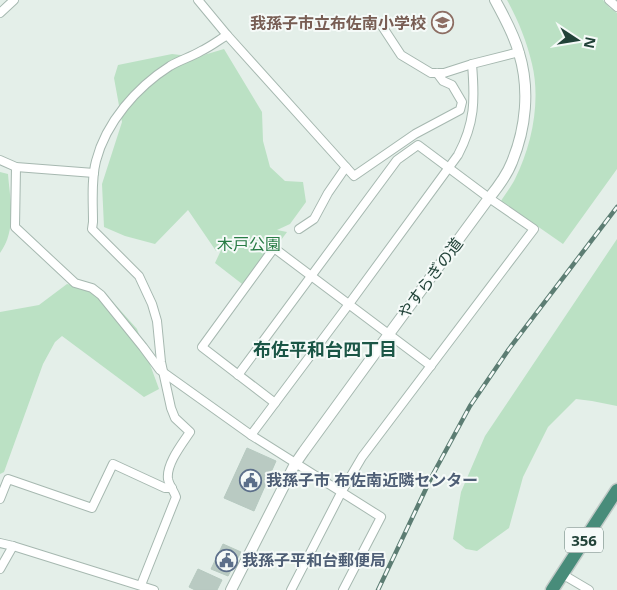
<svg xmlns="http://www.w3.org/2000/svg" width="617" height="590" font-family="'Noto Sans','Noto Sans JP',sans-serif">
  <rect width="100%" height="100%" fill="#e4efe9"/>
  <g fill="#bbe1c4">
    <path d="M507,0H603L610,8L617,13V169L563,244L501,201C505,194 511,187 515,179C532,145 541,101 532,64C527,42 518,20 507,0Z"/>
    <polygon points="224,49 262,112 263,141 270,167 285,181 303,182 306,202 290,224 277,230 287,232 246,287 215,263 222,248 216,251 188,210 155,244 125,236 104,227 102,184 122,122 114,78 118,65 172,54 197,57"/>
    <path d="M0,172L8,174C10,200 17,230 0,253Z"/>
    <polygon points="617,239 617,406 592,401 576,399 548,427 523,477 509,528 477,551 466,549 453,539 461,492 485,436"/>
    <polygon points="67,284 104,292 137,329 159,389 144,397 62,336 55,342 43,364 4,472 0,474 0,312 39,305"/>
  </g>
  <g fill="#b9cac2" stroke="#b6c9c0">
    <polygon points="247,448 276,461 254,511 224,498"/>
    <polygon points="223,544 241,552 228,576 211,569"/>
    <polygon points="198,569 222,580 217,590 195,590 189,587"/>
  </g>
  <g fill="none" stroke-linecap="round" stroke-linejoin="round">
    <defs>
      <g id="minor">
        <polyline points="198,0 227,35 354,176 415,134 460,110 462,102 452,85 443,81 437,73"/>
        <polyline points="609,0 617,7"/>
        <polyline points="0,13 14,0"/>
        <polyline points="380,23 401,55 431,73 444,73 472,64"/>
        <polyline points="0,160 16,167 94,173"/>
        <polyline points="16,167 15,227 75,283 92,288 101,295 143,347 160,370 251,435 381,517 343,590"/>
        <polyline points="299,229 314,219 328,193 346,167"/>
        <polyline points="238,375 397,160 418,145 489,198 534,229 362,457 342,491 291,590"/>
        <polyline points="275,403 202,347 274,248 431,366"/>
        <path d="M251,435L349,304L458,155C475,123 475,100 472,64L519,52"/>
        <polyline points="0,499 8,479 92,508 113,464 165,488 172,488"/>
        <polyline points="0,543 13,546 154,590"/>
        <polyline points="0,569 13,546"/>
        <polyline points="562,574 589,590"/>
        <path d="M141,585L176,497C174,491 169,485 168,479C166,464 182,444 190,432L175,418L171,408L161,362L157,321L152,304L139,276L92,229L93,222C93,202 91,180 96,161C106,122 137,87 170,66C180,60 191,57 201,51C210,47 219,40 227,35"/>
      </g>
      <path id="tertiary" d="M231,590L295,464L304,451L389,334L489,198C498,187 507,175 512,162C526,128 530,89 519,53C514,34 504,17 495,0"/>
      <polyline id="trunk" points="552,590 617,490"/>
    </defs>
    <use href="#minor" stroke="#a6b8b0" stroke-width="10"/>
    <use href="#tertiary" stroke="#a6b8b0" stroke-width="12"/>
    <use href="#trunk" stroke="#c1cac7" stroke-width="15"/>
    <use href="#minor" stroke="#fff" stroke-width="8"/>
    <use href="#tertiary" stroke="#fff" stroke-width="10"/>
    <use href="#trunk" stroke="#488c7a" stroke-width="12"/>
    <defs>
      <polyline id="rail" points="378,590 432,476 470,406 509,349 617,207"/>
    </defs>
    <use href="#rail" stroke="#5c7d73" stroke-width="4.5"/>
    <use href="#rail" stroke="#f5faf8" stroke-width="2.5" stroke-dasharray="8" stroke-linecap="butt"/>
  </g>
  <defs>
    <symbol id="school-ring" viewBox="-11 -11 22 22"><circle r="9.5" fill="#f5faf8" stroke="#8d6e63" stroke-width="1.5"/><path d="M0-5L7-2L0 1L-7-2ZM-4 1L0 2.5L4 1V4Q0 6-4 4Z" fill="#8d6e63"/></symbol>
    <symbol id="civic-ring" viewBox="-11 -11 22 22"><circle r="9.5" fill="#f5faf8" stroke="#5c6f8a" stroke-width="1.5"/><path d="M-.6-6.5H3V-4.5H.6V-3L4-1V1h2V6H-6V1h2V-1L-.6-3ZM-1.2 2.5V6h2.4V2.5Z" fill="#5c6f8a"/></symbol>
  </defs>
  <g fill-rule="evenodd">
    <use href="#school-ring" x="430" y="10" width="25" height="25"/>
    <use href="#civic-ring" x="238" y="468" width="25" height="25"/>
    <use href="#civic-ring" x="214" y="548" width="25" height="25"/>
  </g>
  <g text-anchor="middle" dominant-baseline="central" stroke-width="4" stroke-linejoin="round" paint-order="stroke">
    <rect fill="#f5faf8" stroke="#617972" stroke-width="1" x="565" y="527.5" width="38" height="25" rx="4"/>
    <g font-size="15" font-weight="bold" fill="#214238">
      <text x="584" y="540">356</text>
    </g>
    <g font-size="16" font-weight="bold" fill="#785e54" stroke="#f5faf8" text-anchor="end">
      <text x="426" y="23">我孫子市立布佐南小学校</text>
    </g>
    <g font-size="16" fill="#287c45" stroke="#f5faf8">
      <text x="249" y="244">木戸公園</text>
    </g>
    <g font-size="16" fill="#214238" stroke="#f5faf8">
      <text transform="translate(430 278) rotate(-53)">やすらぎの道</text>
    </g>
    <g font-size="16" font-weight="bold" fill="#4e5e75" stroke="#f5faf8" text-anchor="start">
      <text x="266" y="480">我孫子市 布佐南近隣センター</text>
      <text x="242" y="560">我孫子平和台郵便局</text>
    </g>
    <g font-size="18" font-weight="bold" fill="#1b5646" stroke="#f5faf8">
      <text x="325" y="349">布佐平和台四丁目</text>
    </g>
  </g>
  <g transform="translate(577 40) rotate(102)" stroke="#f5faf8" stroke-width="4" paint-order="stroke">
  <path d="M0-4L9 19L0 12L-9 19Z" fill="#214238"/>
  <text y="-8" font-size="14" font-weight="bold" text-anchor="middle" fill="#214238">N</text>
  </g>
</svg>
